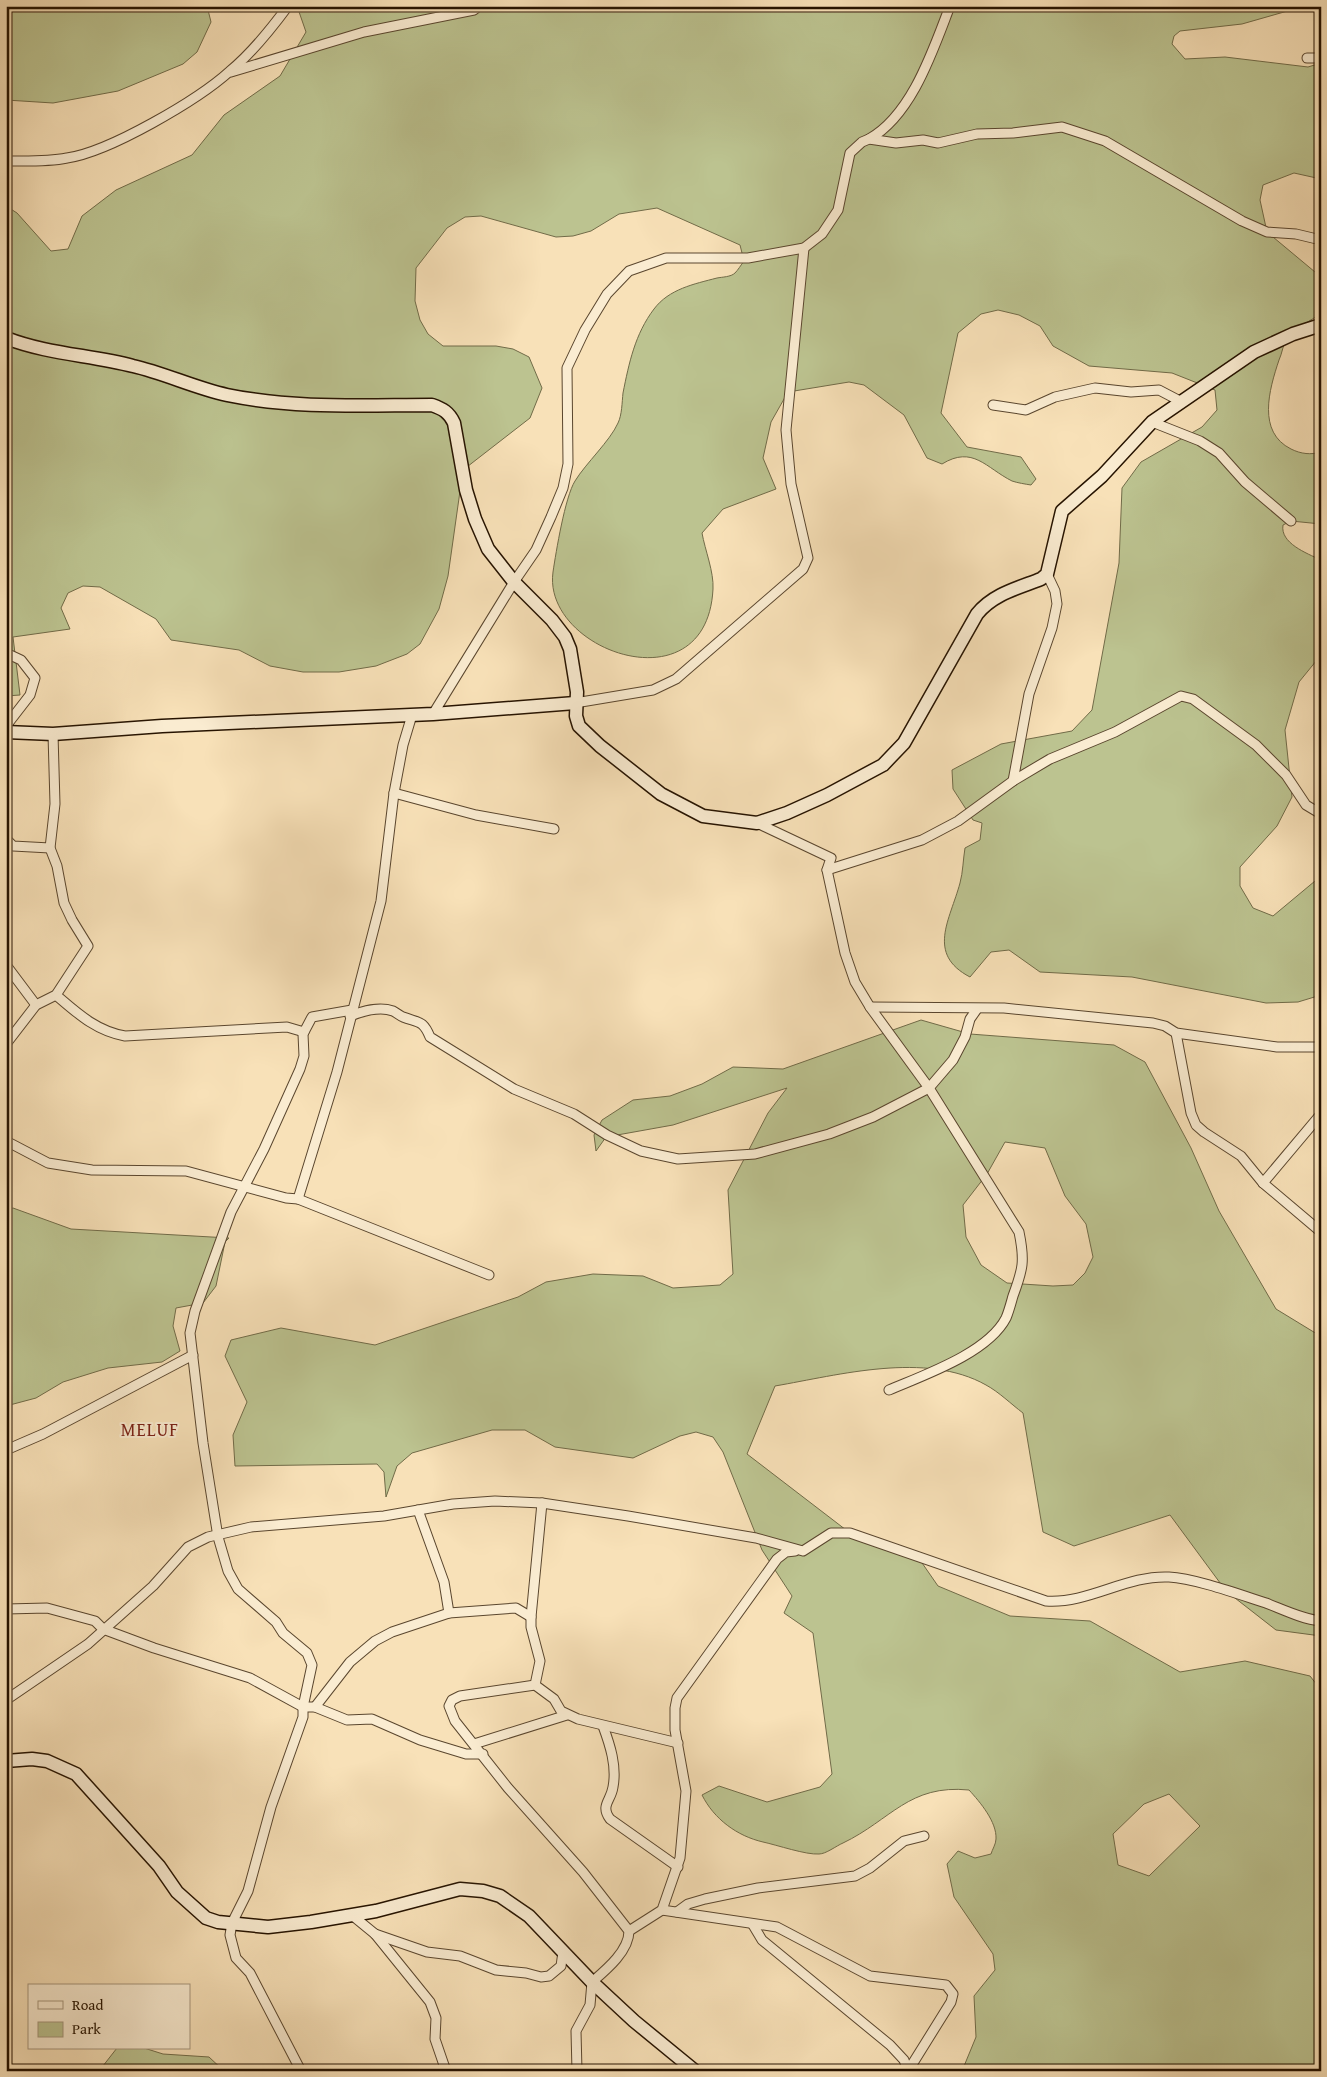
<svg xmlns="http://www.w3.org/2000/svg" width="1327" height="2077" font-family="'Gentium Book Plus',serif">
  <rect width="100%" height="100%" fill="#f8e1b8"/>
  <filter id="stains"><feTurbulence type="fractalNoise" baseFrequency=".004" numOctaves="4"/><feColorMatrix values="0 0 0 0 .2 0 0 0 0 .09 0 0 0 0 .02 0 0 0 .5 -.17"/></filter>
  <radialGradient id="worn" r=".72"><stop offset=".6" stop-color="#630" stop-opacity="0"/><stop offset="1" stop-color="#630" stop-opacity=".3"/></radialGradient>
  <g fill="#bcc390" stroke="#716b48" fill-rule="evenodd">
    <polygon points="6,6 207,6 211,22 197,52 183,64 118,91 53,103 6,100"/>
    <path d="M297,6H1305L1242,24L1180,31L1174,36L1172,44L1185,59L1225,57L1308,67L1321,63V179L1294,173L1263,185L1260,200L1267,232L1321,277V313C1311,321 1295,328 1287,338C1283,344 1282,354 1279,360C1269,390 1257,432 1291,449C1301,454 1311,455 1321,452V524L1291,521L1283,525C1280,543 1306,553 1321,560V655L1299,682L1285,730L1292,797L1277,826L1240,867V886L1253,908L1273,916L1321,876V995L1298,1002L1266,1003L1132,977L1040,972L1009,950L991,952L970,977C926,954 950,920 960,883C963,872 963,860 965,848L980,840L982,823L973,820L953,789L952,770L1001,744L1072,731L1092,710L1119,563L1122,488L1141,462L1202,427L1217,410L1215,390L1172,373L1089,366L1053,346L1040,326L1019,315L998,310L981,314L958,333L941,413L967,447L1021,457L1036,479L1031,485C1025,484 1018,483 1012,481C986,468 973,445 942,464L927,458L904,415L864,385L849,382L788,392L771,422L763,458L776,489L723,509L702,533C705,550 714,572 713,589C707,709 542,651 553,572C556,552 565,497 575,481C586,463 610,441 618,423C622,415 622,402 623,393C629,363 635,334 654,309C669,289 694,284 717,278C722,277 731,277 735,273C738,270 741,265 744,261L740,245L657,208L619,214L591,231L573,236L556,237L481,216L465,217L447,228L416,268L415,301L420,320L428,334L443,346H496L513,349L529,357L542,388L530,418L463,470L448,576L439,609L420,644L407,654L376,666L339,672H303L270,666L239,650L171,640L156,619L100,587L83,586L68,593L61,608L70,629L13,637L20,695L6,696V206L17,213L51,251L68,249L82,216L116,190L192,155L224,115L280,76L306,32Z"/>
    <path d="M921,1020L970,1034L1114,1045L1145,1062L1191,1148L1219,1211L1276,1309L1317,1334L1321,1333V1636L1276,1630L1226,1591L1170,1515L1074,1546L1043,1532L1023,1413C1011,1404 999,1392 986,1385C926,1351 839,1375 775,1386L747,1454L850,1533L920,1560L938,1586L1010,1616L1090,1621L1180,1672L1245,1661L1310,1676L1321,1690V2071H962L976,2037L974,1996L995,1970L993,1954L954,1897L947,1864L958,1851L975,1858L991,1854C992,1850 996,1844 996,1839C997,1822 980,1802 969,1790C909,1784 891,1820 843,1843C836,1846 826,1854 819,1854C806,1855 777,1845 763,1842C737,1836 714,1819 702,1795L719,1786L767,1802L820,1787L832,1774L813,1633L784,1613L792,1596L762,1550L723,1452L713,1437L696,1432L680,1436L633,1458L555,1447L525,1430H492L412,1453L397,1466L386,1497L384,1472L377,1464L235,1466L233,1435L247,1402L225,1356L231,1340L281,1328L375,1345L518,1297L546,1282L593,1274L643,1276L673,1288L720,1285L733,1274L728,1190L768,1113L787,1088L673,1125L606,1137L596,1151L594,1135L602,1120L633,1100L670,1096L702,1084L733,1067L783,1069ZM1005,1142L1045,1148L1065,1196L1086,1224L1093,1257L1085,1273L1073,1285L1053,1286L1007,1283L981,1265L966,1237L963,1205L987,1174ZM1169,1794L1200,1826L1149,1876L1118,1865L1113,1834L1144,1804Z"/>
    <polygon points="13,1208 71,1229 229,1238 225,1242 216,1286 203,1303 176,1308 173,1326 180,1351 162,1362 108,1368 63,1382 36,1398 6,1406 6,1210"/>
    <polygon points="117,2048 144,2048 163,2054 209,2057 224,2071 99,2071"/>
  </g>
  <g fill="none" stroke-linecap="round" stroke-linejoin="round">
    <defs>
      <g id="street">
        <polyline points="1307,58 1321,58"/>
        <polyline points="231,72 364,32 474,10 479,6"/>
        <path d="M869,139C912,115 933,50 950,6"/>
        <path d="M6,161C26,161 47,162 67,158C109,152 198,100 230,71C252,53 271,29 288,6"/>
        <polyline points="993,405 1026,410 1055,397 1095,388 1131,392 1159,390 1180,401"/>
        <polyline points="1152,422 1200,441 1219,453 1245,482 1291,521"/>
        <polyline points="6,653 21,660 35,678 30,695 6,726"/>
        <polyline points="575,703 653,690 676,679 803,569 808,558 791,484 786,430 804,248"/>
        <polyline points="433,714 514,582 536,550 551,517 563,488 568,464 567,368 585,330 607,294 629,271 666,258 748,258 804,248 822,234 838,210 850,153 862,142 869,139 896,143 923,140 938,143 977,134 1013,133 1062,127 1105,141 1242,221 1267,232 1296,234 1321,240"/>
        <polyline points="1013,781 1029,694 1052,628 1057,604 1055,591 1047,574"/>
        <polyline points="394,793 476,815 554,829"/>
        <path d="M757,823L831,858L827,870L845,953L855,982L870,1007L929,1088L1019,1232C1025,1261 1023,1269 1013,1296C1011,1303 1009,1311 1006,1318C988,1353 924,1375 889,1390"/>
        <polyline points="6,839 13,846 50,848"/>
        <polyline points="827,870 922,840 958,821 1013,781 1050,759 1115,732 1181,696 1193,699 1256,745 1286,775 1306,805 1321,814"/>
        <polyline points="6,965 36,1005"/>
        <path d="M56,995C77,1013 96,1031 125,1036L287,1027L304,1032"/>
        <polyline points="870,1007 1004,1008 1153,1023 1165,1026 1176,1033 1277,1047 1321,1047"/>
        <path d="M350,1016C363,1011 379,1006 393,1011C397,1013 400,1016 403,1017C419,1023 423,1020 430,1037L514,1089L574,1114L607,1135L641,1151L678,1159L755,1154L829,1134L873,1117L929,1088L953,1060L965,1037L970,1019L977,1009"/>
        <polyline points="1176,1033 1191,1113 1196,1125 1204,1132 1241,1156 1263,1183 1321,1232"/>
        <polyline points="6,1044 36,1005 56,995 88,946 72,920 64,903 57,866 50,848 55,804 53,734"/>
        <polyline points="6,1141 48,1163 92,1170 186,1171 286,1198 298,1199 489,1275"/>
        <polyline points="1263,1183 1321,1114"/>
        <polyline points="298,1199 337,1072 381,901 394,793 403,745 412,715"/>
        <polyline points="6,1450 43,1434 193,1355"/>
        <polyline points="418,1510 444,1582 449,1613"/>
        <polyline points="6,1609 47,1608 95,1621 103,1629 154,1648 250,1678 303,1707 315,1707 347,1720 372,1719 420,1740 466,1754 483,1754"/>
        <polyline points="535,1685 540,1661 531,1627 531,1617 542,1503"/>
        <path d="M6,1700L88,1644L153,1586L188,1547L208,1537L251,1527L384,1516L453,1504L495,1501L542,1503L628,1516L756,1538L803,1551L831,1533H850L1046,1601C1089,1604 1126,1575 1169,1577C1194,1578 1241,1595 1266,1603C1284,1610 1302,1619 1321,1621"/>
        <polyline points="315,1707 350,1662 375,1641 392,1632 449,1613 516,1608 531,1617"/>
        <path d="M603,1726C610,1745 617,1766 613,1787C611,1801 600,1805 610,1819L678,1867"/>
        <polyline points="474,1744 567,1715"/>
        <polyline points="662,1910 777,1927 870,1976 946,1985 953,1994 951,2002 908,2071"/>
        <polyline points="677,1912 688,1904 705,1899 758,1888 855,1876 870,1868 904,1841 924,1836"/>
        <polyline points="353,1916 375,1934 430,2002 436,2018 435,2039 446,2071"/>
        <polyline points="753,1925 762,1940 890,2045 904,2060 908,2071"/>
        <polyline points="629,1931 662,1910 680,1858 686,1791 675,1730 675,1708 677,1698 777,1559 786,1552 795,1551"/>
        <polyline points="375,1934 427,1952 460,1956 496,1970 526,1973 541,1977 549,1976 561,1966 563,1952"/>
        <polyline points="301,2071 250,1973 236,1958 230,1935 232,1923 248,1891 271,1807 303,1717 303,1707 312,1665 307,1653 283,1633 276,1622 238,1589 228,1571 218,1537 203,1443 190,1333 195,1311 231,1212 264,1149 300,1069 304,1056 303,1034 312,1017 352,1010"/>
        <path d="M577,2071L576,2031L590,2005L592,1982C606,1970 629,1951 629,1931L583,1872L508,1788L455,1721L449,1706L452,1700L460,1696L535,1685L554,1699L561,1711L578,1719L678,1743"/>
      </g>
      <g id="secondary">
        <path d="M6,338C47,354 91,355 133,366C164,373 195,388 227,395C295,409 363,405 432,405C443,409 449,412 454,423L466,490L475,519L488,549L514,582L552,620L565,637L570,649L577,692L576,716L579,726L600,746L661,794L703,816L757,823L787,813L827,795L883,765L904,743L977,614C993,594 1018,588 1041,579L1047,574L1062,511L1102,476L1152,422L1254,352L1293,334L1321,325"/>
        <polyline points="6,732 53,734 162,726 433,714 575,703"/>
        <polyline points="6,1761 32,1759 47,1761 76,1774 159,1866 177,1892 206,1918 218,1922 268,1927 311,1922 376,1911 460,1889 483,1891 500,1896 529,1916 592,1982 634,2021 695,2071"/>
      </g>
    </defs>
    <use href="#street" stroke="#5a462e" stroke-width="11"/>
    <use href="#secondary" stroke="#261300" stroke-width="15"/>
    <use href="#street" stroke="#faecd1" stroke-width="9"/>
    <use href="#secondary" stroke="#faecd1" stroke-width="12"/>
  </g>
  <g text-anchor="middle" dominant-baseline="central" stroke-width="4" stroke-linejoin="round" paint-order="stroke">
    <g font-size="18" letter-spacing="1" fill="#7a1f14" stroke="#faecd1">
      <text x="150" y="1429">MELUF</text>
    </g>
  </g>
  <rect width="1327" height="2077" fill="none" stroke="#f8e1b8" stroke-width="25"/>
  <rect x="8" y="8" width="1312" height="2062" fill="none" stroke="#261300" stroke-width="2.5"/>
  <rect x="12" y="12" width="1302" height="2052" fill="none" stroke="#261300"/>
  <rect x="28" y="1984" width="162" height="65" fill="#faecd1" stroke="#a5957d"/>
  <rect x="38" y="2001" width="25" height="8" fill="#faecd1" stroke="#a5957d"/>
  <text x="72" y="2010" font-size="15" fill="#261300">Road</text>
  <rect x="38" y="2022" width="25" height="15" fill="#bcc390" stroke="#a5957d"/>
  <text x="72" y="2034" font-size="15" fill="#261300">Park</text>
  <rect width="100%" height="100%" filter="url(#stains)"/>
  <rect width="100%" height="100%" fill="url(#worn)"/>
</svg>
